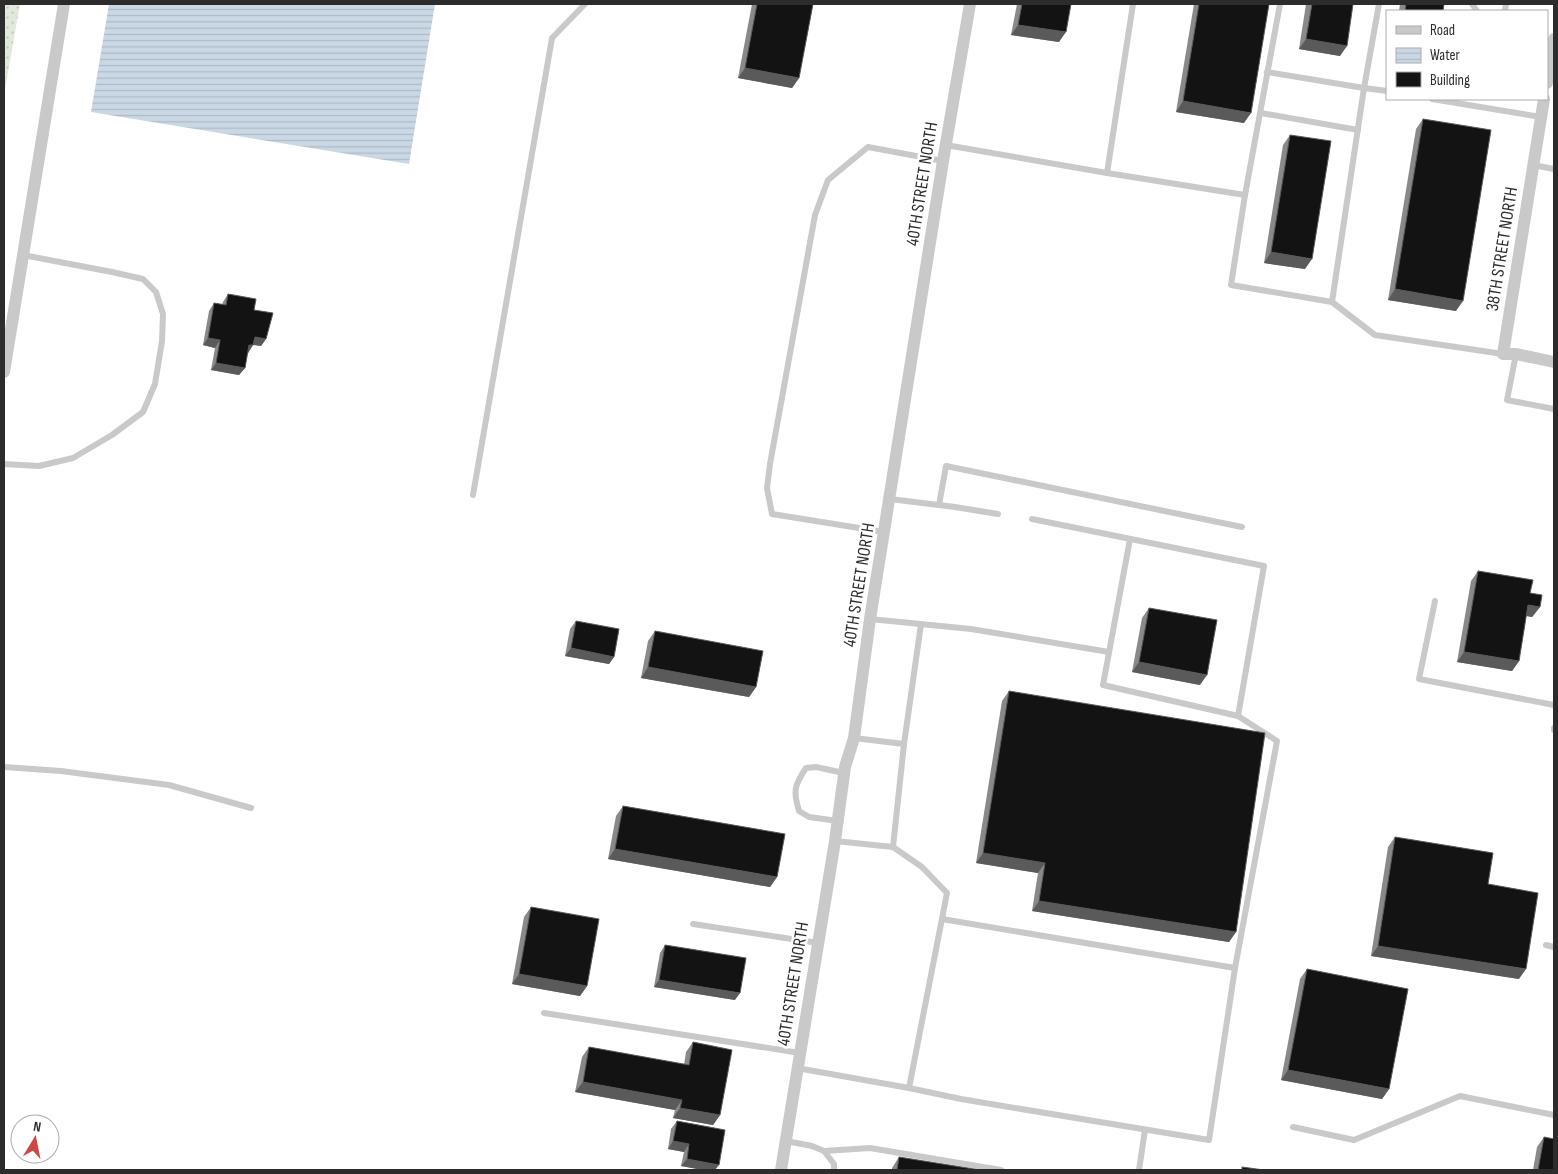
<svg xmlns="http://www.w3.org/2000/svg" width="1558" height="1174" font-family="'Sofia Sans Condensed',sans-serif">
  <defs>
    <pattern id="grass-dots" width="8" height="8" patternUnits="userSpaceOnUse" patternTransform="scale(1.25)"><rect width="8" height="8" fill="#e1e8dc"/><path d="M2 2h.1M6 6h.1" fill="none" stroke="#c1c7bd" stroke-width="1.8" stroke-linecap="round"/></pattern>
    <pattern id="water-rules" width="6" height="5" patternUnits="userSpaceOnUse" patternTransform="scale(1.25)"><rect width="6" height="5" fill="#cad8e6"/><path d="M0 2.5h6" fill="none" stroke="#aebac5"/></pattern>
  </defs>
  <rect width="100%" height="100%" fill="#fff"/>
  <polygon fill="url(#grass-dots)" points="4,4 20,4 4,95"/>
  <polygon fill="url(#water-rules)" points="109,4 435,4 409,164 91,112"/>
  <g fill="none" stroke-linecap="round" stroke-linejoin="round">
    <g stroke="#c9c9c9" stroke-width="6">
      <polyline points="1280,4 1245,195 1231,285 1332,302"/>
      <polyline points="1472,4 1477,11"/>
      <polyline points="1505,11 1506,4"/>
      <polyline points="1267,72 1364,88 1379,4"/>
      <polyline points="1387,91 1364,88 1332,302 1375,335 1503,354"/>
      <polyline points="1432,99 1541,117"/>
      <polyline points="1261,113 1358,130"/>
      <polyline points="946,145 1107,173 1133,4"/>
      <polyline points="1533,165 1554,169"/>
      <polyline points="1107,173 1245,195"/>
      <polyline points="1516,354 1507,400 1554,409"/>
      <polyline points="4,464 39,466 73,458 112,435 143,412 155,384 162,341 163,314 156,292 143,279 112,272 23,255"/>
      <polyline points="473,495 552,38 585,4"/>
      <polyline points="890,499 955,507 998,514"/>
      <polyline points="939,505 946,466 1242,527"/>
      <polyline points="1032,519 1264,566 1238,716 1103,685 1130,539"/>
      <polyline points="884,532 772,514 767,488 770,464 815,215 828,180 868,147 943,161"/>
      <polyline points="1435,601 1419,679 1554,705"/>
      <polyline points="870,619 971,629 1109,652"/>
      <polyline points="1554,728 1554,730"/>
      <polyline points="904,744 921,624"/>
      <polyline points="4,767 61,771 169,785 251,808"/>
      <path d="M838,821L809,817L799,811C793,791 794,786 806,768L816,767L844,773"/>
      <polyline points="835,841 893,847 904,744 854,738"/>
      <polyline points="942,919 1235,968 1277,741 1238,716"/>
      <polyline points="693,924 818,943"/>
      <polyline points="1546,945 1554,947"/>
      <polyline points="544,1013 800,1053"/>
      <polyline points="797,1068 909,1088 947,893 922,867 893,847"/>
      <polyline points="909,1088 961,1099 1209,1140 1235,968"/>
      <polyline points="1293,1127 1354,1140 1460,1096 1554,1115"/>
      <polyline points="786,1141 812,1146 824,1151 834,1164 834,1170"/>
      <polyline points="824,1151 870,1148 1001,1170"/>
      <polyline points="1139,1170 1145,1130"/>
    </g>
    <g stroke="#c9c9c9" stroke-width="12">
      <polyline points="1547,83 1554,39"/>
      <polyline points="1544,99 1503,354 1516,354 1554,362"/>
      <polyline points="4,372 64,4"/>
      <polyline points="781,1170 835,841 845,767 854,738 870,619 943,161 970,4"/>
    </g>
  </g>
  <g fill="#898989">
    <polygon points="752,4 813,4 799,78 792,88 738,78"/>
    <polygon points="1017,4 1071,4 1059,42 1011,35"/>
    <polygon points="1194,4 1269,4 1244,123 1176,112"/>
    <polygon points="1306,4 1353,4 1340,56 1299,49"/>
    <polygon points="1400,4 1444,4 1443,11 1399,11"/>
    <polygon points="1423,119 1456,311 1388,300 1416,129"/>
    <polygon points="1290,135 1305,269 1264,263 1283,145"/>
    <polygon points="228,294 254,310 266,339 261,346 253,345 248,353 247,353 245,368 239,375 211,370 215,348 203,345 209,311 214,303 222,305 223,302"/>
    <polygon points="1478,571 1530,593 1540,607 1532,617 1526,616 1519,661 1512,671 1457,662 1471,581"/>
    <polygon points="1149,608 1200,685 1132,672 1142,618"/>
    <polygon points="576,621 614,657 609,664 565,656 570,629"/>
    <polygon points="655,631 756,687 749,697 641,678 648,641"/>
    <polygon points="1009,691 1236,932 1229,942 1032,911 1038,873 976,863 1002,701"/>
    <polygon points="623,806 777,877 770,887 608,859 616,816"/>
    <polygon points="1395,837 1488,884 1519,979 1371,956 1388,847"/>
    <polygon points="531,907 587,986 580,996 512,984 524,917"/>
    <polygon points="665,945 735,1000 654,987 660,953"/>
    <polygon points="1307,969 1389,1089 1382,1099 1281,1080 1300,979"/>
    <polygon points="693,1042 720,1115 713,1125 673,1118 675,1110 575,1092 582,1057 589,1047 684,1065 686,1052"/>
    <polygon points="677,1121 715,1170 703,1170 681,1166 684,1152 668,1149 671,1129"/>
    <polygon points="1544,1137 1554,1170 1533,1170 1537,1147"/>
    <polygon points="899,1157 980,1170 892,1170 892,1168"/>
  </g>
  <g fill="#5a5a5a">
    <polygon points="1018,25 1066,32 1059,42 1011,35"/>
    <polygon points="1306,39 1347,46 1340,56 1299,49"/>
    <polygon points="745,68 799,78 792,88 738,78"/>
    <polygon points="1183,101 1251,113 1244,123 1176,112"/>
    <polygon points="1271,252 1312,259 1305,269 1264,263"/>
    <polygon points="1395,289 1463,301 1456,311 1388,300"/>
    <polygon points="255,337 266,339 261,346 249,344"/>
    <polygon points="208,338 220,340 215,348 203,345"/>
    <polygon points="249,345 253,345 248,353 243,352"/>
    <polygon points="216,363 245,368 239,375 211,370"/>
    <polygon points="1528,605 1540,607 1532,617 1521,615"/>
    <polygon points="571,648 614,657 609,664 565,656"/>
    <polygon points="1464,652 1519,661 1512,671 1457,662"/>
    <polygon points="1139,662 1207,675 1200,685 1132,672"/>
    <polygon points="648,667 756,687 749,697 641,678"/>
    <polygon points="615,849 777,877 770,887 608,859"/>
    <polygon points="983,853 1045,863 1038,873 976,863"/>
    <polygon points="1039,901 1236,932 1229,942 1032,911"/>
    <polygon points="1378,946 1526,969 1519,979 1371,956"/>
    <polygon points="519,974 587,986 580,996 512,984"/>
    <polygon points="659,980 740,993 735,1000 654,987"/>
    <polygon points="1288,1070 1389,1089 1382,1099 1281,1080"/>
    <polygon points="583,1082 682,1100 675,1110 575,1092"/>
    <polygon points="680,1108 720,1115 713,1125 673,1118"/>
    <polygon points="673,1141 689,1144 684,1152 668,1149"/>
    <polygon points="687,1159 719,1165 715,1170 703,1170 681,1166"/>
  </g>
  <g fill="#131313" stroke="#5a5a5a">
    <polygon points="757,4 813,4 799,78 745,68"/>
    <polygon points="1022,4 1071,4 1066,32 1018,25"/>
    <polygon points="1199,4 1269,4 1251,113 1183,101"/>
    <polygon points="1312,4 1353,4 1347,46 1306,39"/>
    <polygon points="1406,4 1444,4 1443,11 1405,11"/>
    <polygon points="1423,119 1491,130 1463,301 1395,289"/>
    <polygon points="1290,135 1331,141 1312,259 1271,252"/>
    <polygon points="228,294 256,299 254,310 273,313 266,339 255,337 253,345 249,345 245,368 216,363 220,340 208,338 214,303 226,305"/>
    <polygon points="1478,571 1533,580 1530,593 1542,595 1540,607 1528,605 1519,661 1464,652"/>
    <polygon points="1149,608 1217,620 1207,675 1139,662"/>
    <polygon points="576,621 619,629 614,657 571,648"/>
    <polygon points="655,631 763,651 756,687 648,667"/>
    <polygon points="1009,691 1265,733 1236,932 1039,901 1045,863 983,853"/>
    <polygon points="623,806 785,834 777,877 615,849"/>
    <polygon points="1395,837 1493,853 1488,884 1538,893 1526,969 1378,946"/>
    <polygon points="531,907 599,919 587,986 519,974"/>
    <polygon points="665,945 746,958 740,993 659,980"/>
    <polygon points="1307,969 1408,989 1389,1089 1288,1070"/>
    <polygon points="693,1042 732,1050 720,1115 680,1108 682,1100 583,1082 589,1047 689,1065"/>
    <polygon points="677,1121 725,1130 719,1165 687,1159 689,1144 673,1141"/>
    <polygon points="1544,1137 1554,1139 1554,1170 1538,1170"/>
    <polygon points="899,1157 980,1170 897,1170"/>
    <polygon points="1242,1167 1264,1170 1242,1170"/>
  </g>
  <g text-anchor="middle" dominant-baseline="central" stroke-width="5" stroke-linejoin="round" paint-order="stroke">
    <g font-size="18" fill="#2c2c2c" stroke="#fff">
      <text transform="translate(922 184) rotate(-81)">40TH STREET NORTH</text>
      <text transform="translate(1502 249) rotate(-81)">38TH STREET NORTH</text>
      <text transform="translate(859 585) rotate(-81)">40TH STREET NORTH</text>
      <text transform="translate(793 984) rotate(-81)">40TH STREET NORTH</text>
    </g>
  </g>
  <rect width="1558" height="1174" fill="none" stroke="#2c2c2c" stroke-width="10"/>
  <rect x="1386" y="10" width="162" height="90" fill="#ffffff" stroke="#ababab"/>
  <rect x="1396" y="26" width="25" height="8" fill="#c9c9c9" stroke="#ababab"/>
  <text x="1430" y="35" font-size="15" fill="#2c2c2c">Road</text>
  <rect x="1396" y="48" width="25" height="15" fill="url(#water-rules)" stroke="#ababab"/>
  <text x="1430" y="60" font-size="15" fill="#2c2c2c">Water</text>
  <rect x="1396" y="72" width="25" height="15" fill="#131313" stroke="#ababab"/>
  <text x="1430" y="85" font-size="15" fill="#2c2c2c">Building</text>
  <g transform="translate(35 1139) rotate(10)"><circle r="24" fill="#ffffff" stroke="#ababab"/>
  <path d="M0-4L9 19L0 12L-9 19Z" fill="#ce4744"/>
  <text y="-8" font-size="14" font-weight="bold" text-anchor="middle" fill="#2c2c2c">N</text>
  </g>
</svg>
